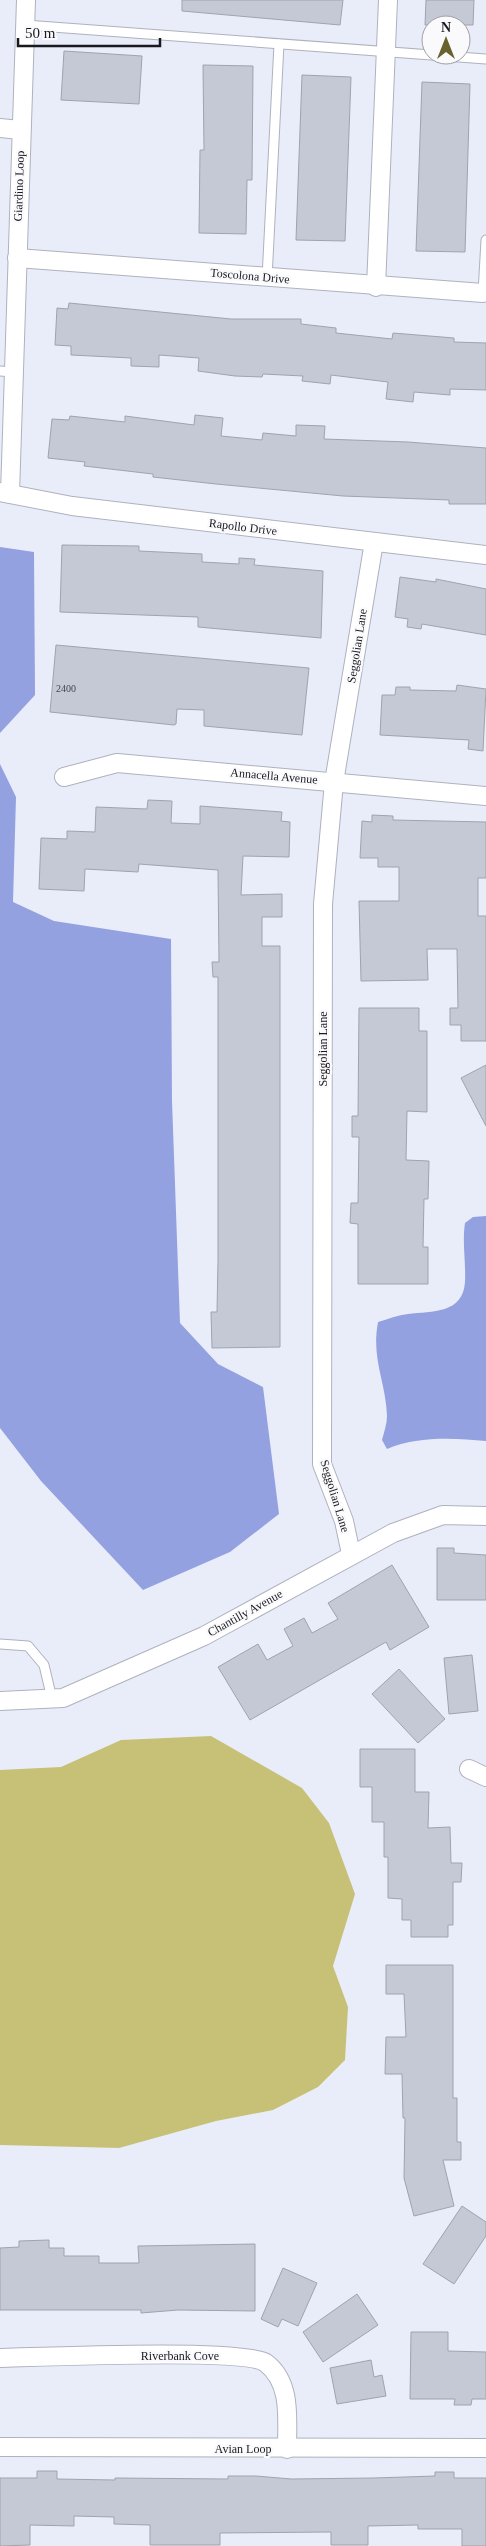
<svg xmlns="http://www.w3.org/2000/svg" width="486" height="2546" font-family="'Times New Roman',serif">
  <rect width="100%" height="100%" fill="#e9edf9"/>
  <polygon fill="#c7c077" points="211,1736 302,1788 329,1823 355,1894 333,1966 348,2007 345,2060 318,2087 273,2110 216,2121 119,2148 0,2145 0,1770 61,1767 121,1740"/>
  <g fill="#93a1e0">
    <polygon points="0,547 34,552 35,695 0,733"/>
    <polygon points="0,764 16,797 13,902 54,921 171,939 172,1101 180,1323 218,1364 263,1387 279,1514 230,1552 143,1590 41,1481 0,1428"/>
    <path d="M486,1216V1441C454,1438 417,1436 387,1449L382,1440C384,1432 387,1424 387,1416C386,1382 371,1359 378,1322C388,1319 398,1315 408,1314C432,1311 463,1314 465,1282C466,1262 462,1243 465,1223L473,1217Z"/>
  </g>
  <g fill="#c5c8d5" stroke="#a0a3af">
    <polygon points="182,0 343,0 340,25 182,11"/>
    <polygon points="426,0 474,0 473,25 425,25"/>
    <polygon points="64,51 142,56 139,104 61,100"/>
    <polygon points="203,65 253,66 252,180 247,180 246,234 199,233 200,150 204,150"/>
    <polygon points="302,75 351,77 345,241 296,240"/>
    <polygon points="422,82 470,84 465,252 416,251"/>
    <polygon points="69,303 231,319 301,319 301,324 336,328 336,333 392,339 393,333 454,338 454,342 486,343 486,390 450,389 450,395 414,392 413,402 386,399 388,382 331,375 330,384 302,381 303,376 263,374 262,377 235,376 198,371 199,358 159,355 159,367 131,366 131,358 71,355 71,346 55,345 57,308 68,309"/>
    <polygon points="195,415 223,418 221,436 262,440 263,433 296,436 296,425 325,426 324,439 408,442 486,448 486,504 449,504 449,500 343,496 216,484 153,477 153,474 84,466 85,462 48,458 52,419 69,420 70,416 125,422 125,416 194,425"/>
    <polygon points="62,545 139,546 139,551 202,554 202,562 239,564 239,558 255,559 254,565 323,571 321,638 198,627 198,617 60,612"/>
    <polygon points="400,577 436,582 436,579 486,589 486,635 422,624 421,629 407,627 408,619 395,617"/>
    <polygon points="56,645 309,668 302,735 204,726 204,710 177,709 176,724 174,725 50,712"/>
    <polygon points="457,685 486,689 483,751 468,749 469,740 380,735 382,695 395,695 396,687 410,687 410,690 456,691"/>
    <polygon points="148,800 172,801 171,823 200,824 200,806 282,812 281,821 290,822 289,857 243,856 241,895 282,894 282,917 262,917 262,946 280,946 280,1347 212,1348 211,1312 217,1312 218,1260 218,977 213,977 212,962 219,962 218,870 139,864 138,872 85,869 84,891 39,889 41,838 67,839 67,831 95,832 96,807 147,809"/>
    <polygon points="372,815 393,816 393,820 486,822 486,878 478,878 478,916 486,916 486,1041 461,1041 461,1025 450,1025 450,1008 458,1008 457,949 427,949 428,980 361,981 359,901 399,901 399,867 378,867 378,858 360,858 362,821 372,822"/>
    <polygon points="359,1008 419,1008 419,1031 427,1031 427,1112 407,1111 406,1160 429,1161 428,1199 424,1199 423,1247 428,1247 428,1284 358,1284 358,1224 350,1223 351,1203 358,1203 359,1137 352,1137 352,1116 358,1116"/>
    <polygon points="486,1065 486,1126 461,1078"/>
    <polygon points="437,1548 454,1548 454,1553 486,1555 486,1600 437,1600"/>
    <polygon points="392,1565 429,1627 390,1650 386,1642 250,1720 218,1667 258,1644 267,1660 293,1646 284,1629 304,1618 312,1633 338,1619 328,1603"/>
    <polygon points="472,1655 478,1711 449,1714 444,1658"/>
    <polygon points="399,1669 445,1719 418,1743 372,1694"/>
    <polygon points="360,1749 415,1749 415,1792 429,1792 428,1828 450,1827 451,1863 462,1863 461,1882 453,1882 453,1925 448,1925 448,1937 411,1937 411,1920 402,1920 402,1899 388,1898 388,1857 384,1857 384,1822 372,1822 372,1787 360,1787"/>
    <polygon points="386,1965 453,1965 453,2098 457,2098 457,2142 461,2142 461,2160 443,2160 454,2206 414,2216 404,2178 405,2118 403,2118 402,2074 385,2074 386,2037 406,2037 404,1994 386,1994"/>
    <polygon points="462,2206 486,2222 486,2236 454,2284 423,2264"/>
    <polygon points="49,2240 49,2248 64,2248 64,2256 99,2256 99,2263 139,2263 138,2246 255,2244 255,2311 178,2310 141,2313 141,2310 0,2310 0,2248 19,2247 19,2241"/>
    <polygon points="283,2268 317,2283 298,2326 282,2319 278,2327 261,2319"/>
    <polygon points="357,2294 378,2325 323,2362 303,2332"/>
    <polygon points="411,2332 448,2332 448,2351 486,2352 486,2399 472,2399 471,2405 454,2405 455,2399 410,2399"/>
    <polygon points="371,2360 374,2377 382,2375 386,2396 337,2404 330,2368"/>
    <polygon points="37,2471 57,2471 57,2479 115,2480 115,2478 228,2479 228,2476 256,2476 291,2479 374,2478 435,2476 435,2472 454,2472 454,2478 486,2478 486,2546 462,2546 462,2529 418,2529 418,2525 368,2526 368,2545 331,2545 331,2532 220,2533 220,2545 150,2545 150,2525 114,2524 114,2517 74,2516 74,2526 30,2525 30,2545 0,2546 0,2478 37,2478"/>
  </g>
  <g fill="none" stroke-linecap="round" stroke-linejoin="round">
    <defs>
      <g id="service">
        <polyline points="25,25 486,59"/>
        <polyline points="267,278 279,44"/>
        <polyline points="483,293 486,240"/>
        <polyline points="0,371 13,372"/>
        <polyline points="0,1644 28,1646 44,1665 52,1699"/>
      </g>
      <g id="minor">
        <polyline points="0,128 20,130"/>
        <polyline points="17,258 483,293"/>
        <polyline points="376,287 388,0"/>
        <polyline points="0,492 72,506 486,555"/>
        <polyline points="10,494 26,0"/>
        <polyline points="64,777 117,763 486,796"/>
        <polyline points="351,1554 344,1521 322,1464 323,904 334,782 374,542"/>
        <polyline points="0,1701 63,1698 204,1636 393,1533 443,1515 486,1516"/>
        <polyline points="469,1769 486,1777"/>
        <path d="M0,2358C39,2357 246,2348 266,2363C292,2383 287,2419 287,2449"/>
        <polyline points="0,2447 486,2448"/>
      </g>
    </defs>
    <use href="#service" stroke="#afb2be" stroke-width="11"/>
    <use href="#minor" stroke="#afb2be" stroke-width="20"/>
    <use href="#service" stroke="#fff" stroke-width="9"/>
    <use href="#minor" stroke="#fff" stroke-width="18"/>
  </g>
  <g text-anchor="middle" dominant-baseline="central" stroke-width="4.5" stroke-linejoin="round" paint-order="stroke">
    <g font-size="10" fill="#44464c">
      <text x="66" y="688">2400</text>
    </g>
    <g font-size="12" fill="#191a1f" stroke="#fafafd">
      <text transform="translate(19 186) rotate(-88)">Giardino Loop</text>
      <text transform="translate(250 276) rotate(5)">Toscolona Drive</text>
      <text transform="translate(243 527) rotate(7)">Rapollo Drive</text>
      <text transform="translate(357 646) rotate(-81)">Seggolian Lane</text>
      <text transform="translate(274 776) rotate(5)">Annacella Avenue</text>
      <text transform="translate(323 1049) rotate(-90)">Seggolian Lane</text>
      <text transform="translate(335 1496) rotate(73)">Seggolian Lane</text>
      <text transform="translate(245 1613) rotate(-29)">Chantilly Avenue</text>
      <text x="180" y="2356">Riverbank Cove</text>
      <text x="243" y="2449">Avian Loop</text>
    </g>
  </g>
  <g transform="translate(446 40)"><circle r="24" fill="#fafafd" stroke="#a0a0a4"/>
  <path d="M0-4L9 19L0 12L-9 19Z" fill="#67622e"/>
  <text y="-8" font-size="14" font-weight="bold" text-anchor="middle" fill="#191a1f">N</text>
  </g>
  <path d="M18 38v8h142v-8" fill="none" stroke="#191a1f" stroke-width="2.5"/>
  <text x="25" y="38" font-size="15" fill="#191a1f" stroke="#fafafd" stroke-width="4" paint-order="stroke">50 m</text>
</svg>
